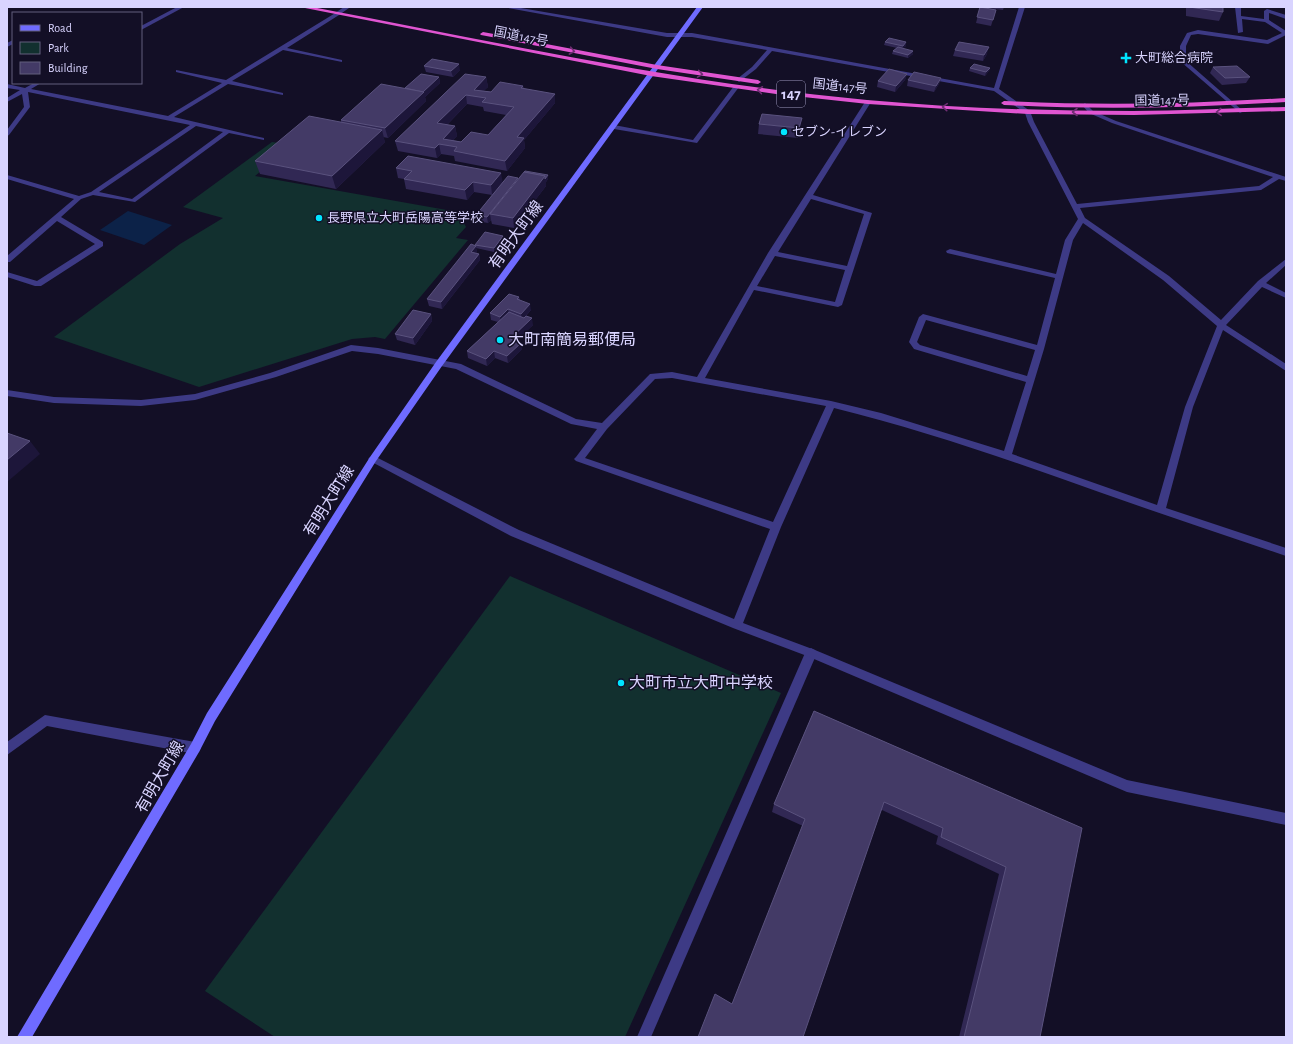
<svg xmlns="http://www.w3.org/2000/svg" width="1293" height="1044" font-family="'Alegreya Sans','Noto Sans JP',sans-serif">
  <rect width="100%" height="100%" fill="#130f26"/>
  <g fill="#12302f">
    <polygon points="272,142 292,145 255,176 458,212 466,227 456,238 468,240 385,339 375,337 352,339 199,387 54,337 180,244 223,218 183,207"/>
    <polygon points="510,576 781,693 625,1037 275,1037 205,991"/>
  </g>
  <polygon fill="#0c2248" points="128,211 172,225 144,245 100,230"/>
  <g fill="none" stroke-linecap="round" stroke-linejoin="round">
    <g fill="#3d3a85" fill-rule="evenodd">
      <polygon points="344,7 349,8 339,15 335,15 335,13"/>
      <polygon points="1235,7 1241,7 1241,16 1264,19 1264,11 1267,9 1286,15 1286,19 1269,13 1269,20 1286,31 1286,35 1268,44 1198,34 1191,35 1186,46 1186,61 1242,110 1242,112 1240,113 1180,61 1180,46 1187,33 1198,30 1267,40 1282,33 1265,22 1242,19 1243,32 1238,33"/>
      <polygon points="811,648 815,650 817,653 651,1037 637,1037 805,653 807,650"/>
    </g>
    <g fill="#3d3a85" fill-rule="evenodd">
      <polygon points="177,7 184,7 141,30 141,26"/>
      <path d="M503,7H515L667,33H692L994,88L1019,7H1025L999,89L1030,111L1034,122L1077,204L1259,186L1273,177L1112,123L1089,113L1082,105L1085,103L1093,111L1116,121L1286,177V181L1279,179L1261,190L1080,208L1085,218L1169,276L1221,320L1258,281L1286,259V265L1266,283L1286,293V298L1262,287L1226,325L1286,364V371L1223,330L1193,407L1166,508L1286,548V556C1224,535 1161,514 1099,492C1012,461 924,430 834,408L781,527L743,623L815,650L1127,780L1286,813V825L1127,792L807,656L733,628L511,536L370,461L368,459L370,457H376L519,530L734,619L770,529L576,461L574,459L576,457L597,429L571,424L456,369L378,354L352,351L276,377L195,400L141,406L54,403L7,396V390L54,397L141,400L195,394L270,373L351,345L378,348L461,364L576,419L602,423L650,374L672,372L697,377L768,253L865,102L868,100L871,102L813,195L872,213L842,305L838,307L754,290L705,378L831,401L881,413L1004,451L1026,382L914,349L909,342L919,317L923,314L1037,345L1055,278L947,253L946,251L950,249L1056,274L1065,240L1078,219L1028,122L1025,113L994,91L772,51L756,69L739,82L736,80L737,79L752,67L767,50L692,37H667ZM811,199L864,214L847,266L778,252ZM1083,223L1163,280L1217,326L1185,407L1157,505L1012,454L1044,349L1073,240ZM775,256L845,270L835,302L757,286ZM926,320L1035,350L1027,376L920,345L917,342ZM672,378L826,406L773,522L585,458L607,429L655,379Z"/>
      <path d="M337,12L340,14L339,15L287,48L342,60V62L283,50L232,81L283,93V95L228,84L174,117L264,138V140L229,133L135,202L93,195L81,199L61,217L103,242V246L41,286H35L7,277V272L37,281L95,244L57,221L10,262H7V256L74,199L7,179V175L79,196L91,192L190,125L28,92L30,107L9,135L7,136V130L24,107L22,94L7,102V98L20,90L7,88V84L25,88L34,83H41L31,89L168,116L222,83L176,72V70L226,80ZM196,126L223,132L132,199L99,192Z"/>
      <polygon points="13,40 13,44 7,47 7,43"/>
      <polygon points="736,85 739,87 697,143 614,129 611,127 614,125 693,140 734,86"/>
      <polygon points="45,715 195,742 199,744 201,748 199,752 195,754 47,726 7,755 7,742"/>
    </g>
    <polygon fill="#6f6bff" fill-rule="evenodd" points="697,7 703,7 442,366 376,461 215,721 199,752 32,1037 17,1037 191,744 207,713 370,457 436,362"/>
    <g fill="#e055d1" fill-rule="evenodd">
      <path d="M300,7H312C496,42 680,83 867,100C955,108 1044,111 1133,111C1184,111 1235,108 1286,107V111L1134,115L1028,114L868,104L776,94L651,76Z"/>
      <polygon points="483,32 657,65 758,80 761,82 758,84 657,69 481,35 480,34"/>
      <path d="M1286,98V102C1192,108 1098,110 1004,105L1001,103L1004,101C1098,106 1192,104 1286,98Z"/>
    </g>
  </g>
  <g fill="#312854" fill-rule="evenodd">
    <polygon points="980,7 985,8 985,7 1004,7 1003,10 987,8 996,10 991,26 976,23"/>
    <polygon points="1186,7 1223,7 1223,12 1219,21 1186,16"/>
    <polygon points="885,42 906,46 903,48 913,54 908,58 892,54 893,51 897,48 884,45"/>
    <polygon points="955,50 987,54 983,61 953,56"/>
    <polygon points="424,66 460,70 453,77 426,72"/>
    <polygon points="1213,67 1250,77 1246,83 1222,85 1210,73"/>
    <polygon points="970,68 990,68 989,71 985,76 969,71"/>
    <polygon points="907,74 905,80 895,92 877,87 878,81"/>
    <polygon points="439,77 440,83 425,97 426,101 388,138 383,137 385,142 336,189 260,174 255,161 341,122 341,120 405,88"/>
    <path d="M486,77L488,87L483,91L491,92L523,86L524,89L555,103L524,140L525,148L507,171L455,161L454,156L441,154L437,158L398,151L395,141ZM467,104L483,107L484,111L506,115L488,135L461,142L453,140L457,136L455,126L447,125Z"/>
    <polygon points="941,78 939,84 934,92 907,86 908,80"/>
    <polygon points="759,124 800,128 798,138 758,134"/>
    <polygon points="396,168 503,182 518,178 518,179 548,175 548,179 546,182 546,186 514,228 492,224 491,220 488,223 477,221 476,215 492,195 474,192 467,200 406,189 404,179 398,178"/>
    <polygon points="504,239 494,252 476,248 477,252 476,253 479,254 480,260 442,309 429,306 427,299 475,245"/>
    <polygon points="519,297 520,300 531,310 526,316 533,325 516,341 521,343 522,349 508,363 495,358 487,366 468,358 467,351 498,322 491,320 490,313"/>
    <polygon points="431,314 432,321 415,345 397,340 395,334"/>
    <polygon points="814,711 1082,828 1040,1037 959,1037 999,874 936,844 938,836 882,810 732,1004 803,826 772,812 774,804"/>
  </g>
  <g fill="#1d163a">
    <polygon points="906,42 906,46 902,49 903,46"/>
    <polygon points="989,47 987,54 983,61 984,55"/>
    <polygon points="913,51 913,54 908,58 908,55"/>
    <polygon points="459,64 460,70 453,77 451,71"/>
    <polygon points="990,68 989,71 985,76 986,72"/>
    <polygon points="907,74 905,80 895,92 896,86"/>
    <polygon points="439,77 440,83 425,97 426,101 388,138 385,128"/>
    <polygon points="486,77 488,87 478,97 474,90"/>
    <polygon points="941,78 939,84 934,92 936,86"/>
    <polygon points="555,94 555,103 524,140 525,148 507,171 505,161 517,137"/>
    <polygon points="466,95 467,104 439,133 437,123"/>
    <polygon points="802,118 798,138 799,128"/>
    <polygon points="455,126 457,136 448,145 443,139"/>
    <polygon points="382,130 385,142 336,189 332,176"/>
    <polygon points="439,144 441,154 437,158 435,148"/>
    <polygon points="501,173 503,183 492,195 491,185"/>
    <polygon points="548,175 548,179 546,182 546,186 514,228 513,218 545,176"/>
    <polygon points="518,178 519,185 490,214 491,220 488,223 487,217"/>
    <polygon points="473,182 474,192 467,200 465,190"/>
    <polygon points="503,236 504,239 494,252 494,248"/>
    <polygon points="476,246 477,252 472,259 471,252"/>
    <polygon points="479,254 480,260 442,309 441,302"/>
    <polygon points="530,304 531,310 522,320 521,314"/>
    <polygon points="508,309 509,316 501,323 500,317"/>
    <polygon points="431,314 432,321 415,345 413,338"/>
    <polygon points="532,318 533,325 511,346 510,339"/>
    <polygon points="521,343 522,349 508,363 507,356"/>
    <polygon points="494,351 495,358 487,366 486,359"/>
    <polygon points="30,441 40,454 7,482 7,460"/>
  </g>
  <g fill="#433a66" stroke="#5a527e" fill-rule="evenodd">
    <polygon points="980,7 996,10 993,20 977,17"/>
    <polygon points="1189,7 1223,7 1223,12"/>
    <polygon points="889,38 906,42 903,46 885,42"/>
    <polygon points="959,42 989,47 984,55 955,50"/>
    <polygon points="898,47 913,51 908,55 893,51"/>
    <polygon points="432,59 459,64 451,71 424,66"/>
    <polygon points="974,64 990,68 986,72 970,68"/>
    <polygon points="1237,66 1250,77 1225,78 1213,67"/>
    <polygon points="889,69 907,74 896,86 878,81"/>
    <polygon points="914,72 941,78 936,86 908,80"/>
    <polygon points="421,74 439,77 423,92 405,88"/>
    <path d="M465,74L486,77L474,90L491,92L500,82L523,86L521,88L555,94L517,137L524,138L505,161L454,151L457,147L439,144L435,148L395,141ZM466,95L486,98L482,102L514,107L488,135L471,132L461,142L443,139L455,126L437,123Z"/>
    <polygon points="381,84 424,92 385,128 341,120"/>
    <polygon points="762,114 802,118 799,128 759,124"/>
    <polygon points="309,116 382,130 332,176 255,161"/>
    <polygon points="408,156 501,173 491,185 473,182 465,190 404,179 412,171 396,168"/>
    <polygon points="525,171 548,175 545,179 545,176 524,172"/>
    <polygon points="524,172 545,176 513,218 490,214"/>
    <polygon points="508,176 518,178 487,217 476,215"/>
    <polygon points="485,232 503,236 494,248 475,245"/>
    <polygon points="471,244 476,246 471,252 479,254 441,302 427,299"/>
    <polygon points="509,294 519,297 517,299 530,304 521,314 508,309 500,317 490,313"/>
    <polygon points="413,310 431,314 413,338 395,334"/>
    <polygon points="509,312 524,318 526,316 532,318 510,339 521,343 507,356 494,351 486,359 467,351"/>
    <polygon points="7,433 30,441 7,460"/>
    <polygon points="814,711 1082,828 1040,1037 964,1037 1006,867 941,837 943,828 884,802 803,1037 698,1037 715,994 732,1004 805,819 774,804"/>
  </g>
  <defs><path id="oneway-chevron" d="M-2-3.5L2.5 0L-2 3.5" fill="none" stroke-width="1.6" stroke-linecap="round" stroke-linejoin="round"/></defs>
  <g stroke="#6f2e73">
    <use href="#oneway-chevron" transform="translate(572 51) rotate(11)"/>
    <use href="#oneway-chevron" transform="translate(700 74) rotate(9)"/>
    <use href="#oneway-chevron" transform="translate(760 90) rotate(-172)"/>
    <use href="#oneway-chevron" transform="translate(945 107) rotate(-176)"/>
    <use href="#oneway-chevron" transform="translate(1075 112) rotate(-180)"/>
    <use href="#oneway-chevron" transform="translate(1219 112) rotate(178)"/>
  </g>
  <g fill="#00e5ff" stroke="#130f26" stroke-width="1.5">
    <path d="M1124 52h4v4h4v4h-4v4h-4v-4h-4v-4h4z"/>
    <circle cx="784" cy="132" r="4"/>
    <circle cx="319" cy="218" r="4"/>
    <circle cx="500" cy="340" r="4"/>
    <circle cx="621" cy="683" r="4"/>
  </g>
  <g text-anchor="middle" dominant-baseline="central" stroke-width="3" stroke-linejoin="round" paint-order="stroke">
    <g font-size="13" fill="#d9d4ff" stroke="#130f26">
      <text transform="translate(521 37) rotate(11)">国道147号</text>
      <text transform="translate(840 87) rotate(6)">国道147号</text>
      <text transform="translate(1162 101) rotate(-1)">国道147号</text>
    </g>
    <g font-size="13" fill="#d9d4ff" stroke="#130f26" text-anchor="start">
      <text x="1135" y="58">大町総合病院</text>
      <text x="792" y="132">セブン-イレブン</text>
      <text x="327" y="218">長野県立大町岳陽高等学校</text>
    </g>
    <rect fill="#130f26" stroke="#9e99be" stroke-width="1" x="777" y="81" width="28" height="26" rx="3"/>
    <g font-size="15" font-weight="bold" fill="#d9d4ff">
      <text x="791" y="94">147</text>
    </g>
    <g font-size="16" fill="#d9d4ff" stroke="#130f26">
      <text transform="translate(516 235) rotate(-54)">有明大町線</text>
      <text transform="translate(329 501) rotate(-58)">有明大町線</text>
      <text transform="translate(160 777) rotate(-60)">有明大町線</text>
    </g>
    <g font-size="16" fill="#d9d4ff" stroke="#130f26" text-anchor="start">
      <text x="508" y="340">大町南簡易郵便局</text>
      <text x="629" y="683">大町市立大町中学校</text>
    </g>
  </g>
  <rect width="1293" height="1044" fill="none" stroke="#d9d4ff" stroke-width="16"/>
  <rect x="12" y="12" width="130" height="72" fill="#130f26" stroke="#625e7d"/>
  <rect x="20" y="25" width="20" height="6" fill="#6f6bff" stroke="#625e7d"/>
  <text x="48" y="32" font-size="12" fill="#d9d4ff">Road</text>
  <rect x="20" y="42" width="20" height="12" fill="#12302f" stroke="#625e7d"/>
  <text x="48" y="52" font-size="12" fill="#d9d4ff">Park</text>
  <rect x="20" y="62" width="20" height="12" fill="#433a66" stroke="#625e7d"/>
  <text x="48" y="72" font-size="12" fill="#d9d4ff">Building</text>
</svg>
